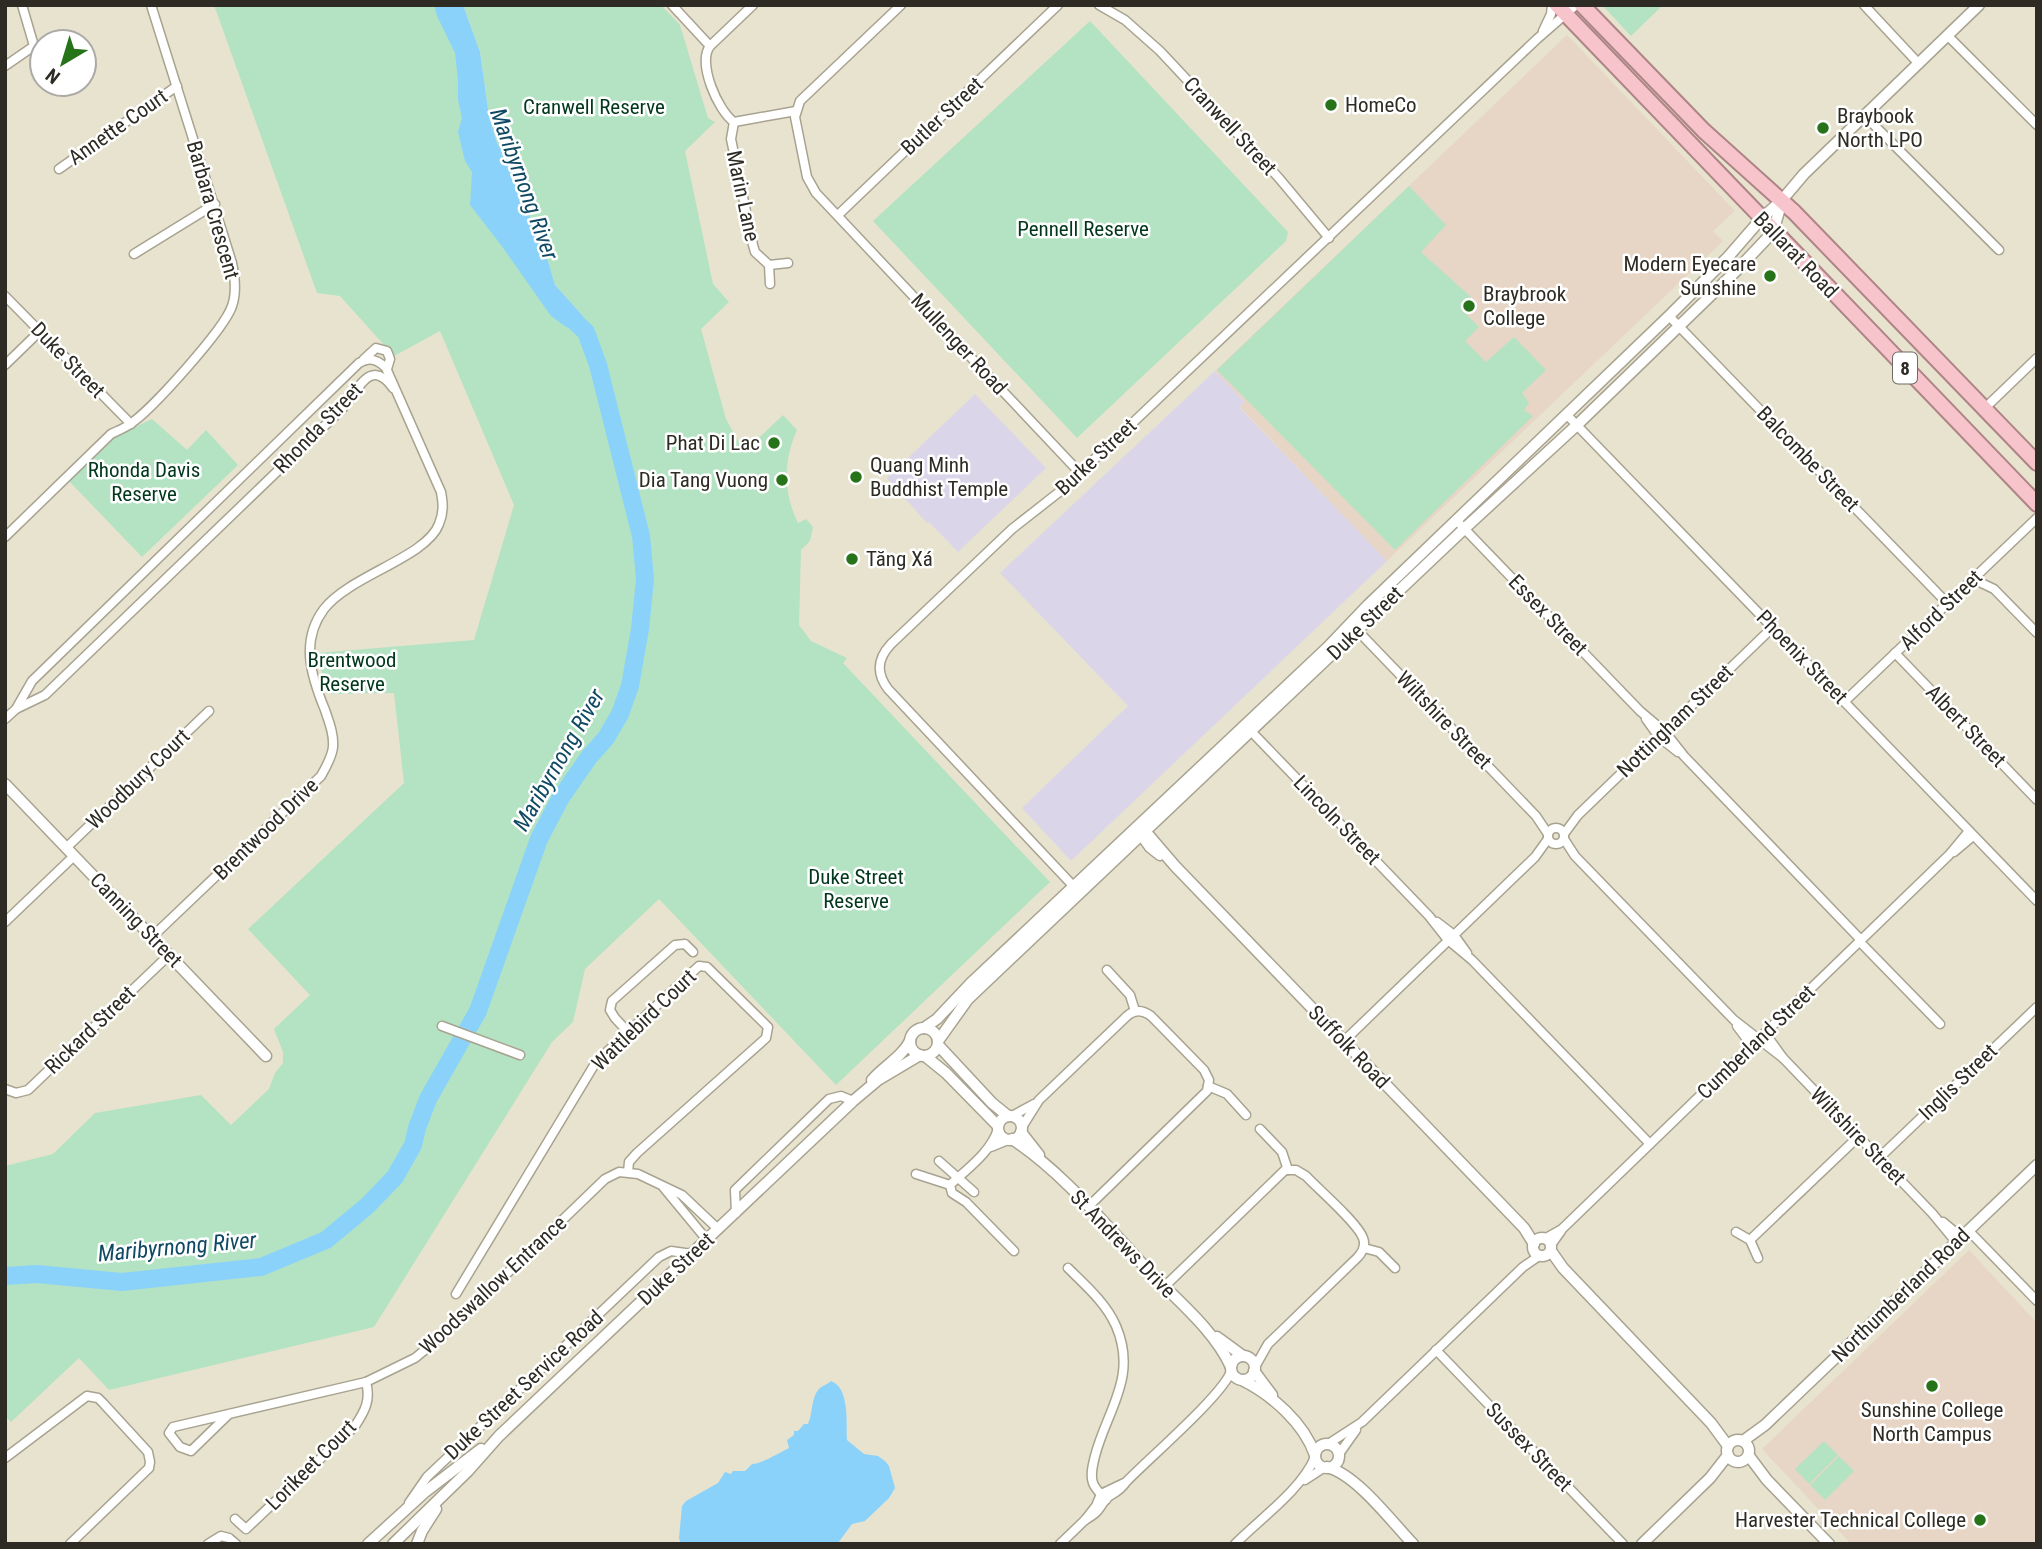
<svg xmlns="http://www.w3.org/2000/svg" width="2042" height="1549" font-family="'Roboto Condensed',sans-serif">
  <rect width="100%" height="100%" fill="#e8e3ce"/>
  <g fill="#dbd5ea">
    <polygon points="1215,371 1245,402 1240,408 1387,561 1071,861 1022,808 1128,706 1000,573"/>
    <polygon points="975,394 1046,468 958,552 929,522 927,523 887,478"/>
  </g>
  <g fill="#e7d5c5">
    <polygon points="1567,35 1735,211 1713,231 1723,241 1387,561 1240,407 1245,402 1215,371"/>
    <polygon points="1969,1250 2037,1323 2037,1544 1851,1544 1762,1449"/>
  </g>
  <g fill="#b3e3c2">
    <path d="M214,5H444L500,206L585,331L583,316L555,285L544,247L531,228L527,190L497,143L489,116L480,52L463,5H661L680,25L708,118L715,122L685,151L713,284L729,302L701,329L726,419L744,452L783,415L797,430C783,462 783,492 798,523L806,519L813,527L810,541L801,550L799,625L811,641L847,658L843,663L1050,882L836,1085L659,899L585,969L573,1022L552,1042L374,1327L109,1390L79,1358L11,1422L5,1416V1166L53,1154L95,1113L201,1095L231,1125L269,1089L275,1073L283,1063V1052L274,1029L310,995L248,929L404,783L394,693L327,694L317,653L474,640L514,505L440,331L394,356L340,296L317,293Z"/>
    <polygon points="1602,5 1663,5 1631,36"/>
    <polygon points="1090,21 1288,232 1286,241 1077,438 873,221"/>
    <polygon points="1409,186 1446,225 1421,252 1471,297 1460,308 1479,327 1465,341 1486,362 1514,337 1546,370 1522,393 1529,403 1524,410 1533,416 1395,550 1217,370"/>
    <polygon points="152,419 187,450 206,430 238,465 142,557 69,481 118,435"/>
    <polygon points="1824,1441 1838,1455 1809,1484 1795,1469"/>
    <polygon points="1839,1456 1854,1471 1825,1500 1810,1485"/>
  </g>
  <g fill="#8bd2fb">
    <polygon points="434,5 463,5 480,52 489,116 497,143 527,190 531,228 544,247 555,285 583,316 586,332 566,327 551,316 501,245 470,205 472,172 465,161 458,132 462,118 458,100 458,80 455,53 437,16"/>
    <path d="M831,1381C850,1388 846,1423 847,1440L864,1454L878,1456L885,1461L889,1466L895,1488L889,1498L865,1521L852,1524L838,1543L681,1544L679,1538L682,1506L686,1501L718,1483L725,1472L731,1474L733,1471H745L752,1464C761,1464 779,1453 789,1448L787,1440L794,1435V1431H798L804,1424H808C813,1413 811,1396 820,1388C824,1385 828,1384 831,1381Z"/>
  </g>
  <g fill="none" stroke-linecap="round" stroke-linejoin="round">
    <polyline stroke="#8bd2fb" stroke-width="18" points="5,1276 37,1274 122,1282 261,1267 326,1240 367,1206 395,1177 413,1145 417,1128 428,1099 478,1011 539,839 560,799 589,757 606,738 620,714 630,686 640,629 645,579 641,536 598,365 586,332 570,317"/>
    <defs>
      <g id="minor">
        <polyline points="672,5 710,46"/>
        <path d="M753,5L710,46C697,63 718,111 734,122L796,111"/>
        <polyline points="901,5 800,101 795,117 807,177 816,193 1080,473"/>
        <polyline points="1099,5 1125,20 1160,51 1278,177 1329,238"/>
        <polyline points="1864,5 1919,64"/>
        <polyline points="1543,31 1551,14 1552,5"/>
        <polyline points="1948,36 2037,125"/>
        <polyline points="5,66 34,46 22,5"/>
        <polyline points="1866,117 1999,250"/>
        <polyline points="734,122 731,139 753,245 755,252 769,265"/>
        <polyline points="59,169 177,86"/>
        <polyline points="838,215 1058,5"/>
        <polyline points="134,254 215,204"/>
        <polyline points="770,284 769,265 788,263"/>
        <polyline points="5,296 131,424"/>
        <polyline points="1669,316 1947,603"/>
        <polyline points="364,359 376,348 387,351 390,359 387,369"/>
        <polyline points="5,365 40,331"/>
        <polyline points="1985,408 2037,358"/>
        <polyline points="1566,414 2037,901"/>
        <polyline points="1456,520 1640,711 1665,732 1684,756 1861,940"/>
        <path d="M5,537L111,434C117,431 125,428 130,424C151,411 225,328 232,306C237,292 235,277 232,263L151,5"/>
        <polyline points="1973,579 1994,589 2037,633"/>
        <polyline points="1355,628 1536,816 1548,834"/>
        <polyline points="1895,653 2037,800"/>
        <polyline points="1845,701 2037,518"/>
        <path d="M16,709L45,695L342,409C358,391 370,356 393,388"/>
        <path d="M5,719L16,709L32,681L359,363C369,357 377,359 386,368L441,492C443,503 444,512 439,524C427,557 349,576 324,609C300,641 311,676 325,710C329,722 334,734 333,747C332,757 326,767 321,776L152,937"/>
        <polyline points="1646,719 1659,737 1678,752"/>
        <polyline points="1247,727 1429,916 1448,940 1472,960 1650,1144"/>
        <circle cx="1556" cy="836" r="8"/>
        <polyline points="1564,834 1578,815 1773,627"/>
        <polyline points="1564,839 1575,856 1734,1020 1783,1058"/>
        <polyline points="66,848 209,711"/>
        <polyline points="1954,852 1973,836"/>
        <path d="M1077,890L888,689C876,673 877,659 891,644L1012,529L1063,489L1537,39L1576,5"/>
        <polyline points="5,922 74,856"/>
        <polyline points="1437,922 1454,935 1467,953"/>
        <polyline points="1859,941 1940,1024"/>
        <polyline points="1107,970 1130,995 1135,1011"/>
        <polyline points="442,1026 520,1055"/>
        <polyline points="1737,1026 1752,1046"/>
        <polyline points="628,1032 615,1018 610,1010 612,1001 675,945 685,944 693,952"/>
        <polyline points="1765,1033 1783,1058 1932,1213 1956,1242"/>
        <polyline points="1344,1041 1535,857 1548,839"/>
        <polyline points="1208,1086 1227,1094 1246,1115"/>
        <polyline points="5,1089 16,1093 28,1090 169,955"/>
        <polyline points="1012,1116 1034,1104"/>
        <path d="M1022,1127L1039,1100L1127,1016C1135,1009 1143,1010 1151,1016L1204,1070L1209,1080L1207,1091L1088,1207"/>
        <path d="M998,1129C991,1152 967,1169 950,1185L952,1193L966,1202L1014,1251"/>
        <polyline points="1260,1129 1282,1152 1288,1170"/>
        <polyline points="991,1147 1008,1140"/>
        <polyline points="1879,1158 2037,1007"/>
        <polyline points="939,1161 974,1192"/>
        <polyline points="916,1174 950,1185"/>
        <polyline points="664,1188 707,1240"/>
        <polyline points="736,1213 735,1190 829,1099 841,1096 853,1101"/>
        <polyline points="1943,1222 1961,1237"/>
        <polyline points="1968,1230 2037,1301"/>
        <polyline points="1736,1232 1750,1240 1758,1258"/>
        <polyline points="1546,1238 1562,1229 1949,855 1969,831"/>
        <polyline points="1750,1240 1858,1137"/>
        <polyline points="1551,1245 1561,1231"/>
        <polyline points="1364,1248 1379,1252 1395,1268"/>
        <path d="M1068,1268C1086,1286 1106,1303 1116,1326C1138,1377 1107,1410 1095,1456C1093,1464 1090,1475 1093,1483C1095,1489 1102,1495 1106,1500"/>
        <path d="M1164,1287L1285,1170H1296L1306,1176C1318,1189 1358,1223 1363,1238C1366,1246 1363,1252 1357,1258L1268,1344L1255,1367"/>
        <polyline points="456,1294 596,1062 699,966 707,967 768,1027 766,1038 637,1153 629,1162 628,1172"/>
        <polyline points="1436,1350 1623,1544"/>
        <polyline points="229,1414 191,1451 180,1447 169,1433 173,1427 366,1382 415,1358 442,1336 605,1179 619,1172 638,1174 682,1195 718,1229"/>
        <polyline points="1328,1444 1362,1422 1523,1267 1539,1256"/>
        <polyline points="1339,1454 1356,1430"/>
        <polyline points="5,1458 87,1396 98,1398 103,1403 148,1452 150,1462 149,1468 70,1544"/>
        <polyline points="1305,1480 1325,1467"/>
        <polyline points="409,1503 427,1477 659,1257 671,1251 692,1254"/>
        <path d="M235,1519L246,1529L355,1426C365,1411 371,1400 366,1382"/>
        <path d="M1085,1520C1097,1513 1098,1511 1105,1500C1110,1493 1117,1495 1126,1482C1147,1460 1224,1394 1231,1371"/>
        <polyline points="208,1544 221,1536 229,1538 236,1544"/>
        <polyline points="1060,1544 1085,1520 1096,1506 1101,1494 1124,1483"/>
        <path d="M1235,1544C1260,1519 1302,1489 1315,1457"/>
      </g>
      <g id="tertiary">
        <polyline points="5,784 266,1056"/>
        <polyline points="1139,828 1145,831 1175,866 1524,1228 1534,1244"/>
        <polyline points="1138,830 1150,847 1160,855"/>
        <polyline points="924,1028 937,1019 971,983 1328,647 1368,605 1669,316 1728,257 1761,219 1782,200 1804,174 1979,5"/>
        <circle cx="924" cy="1042" r="14"/>
        <polyline points="938,1041 968,999 1464,529 1577,425 1737,270 1773,232 1782,201"/>
        <polyline points="938,1045 992,1103 1008,1116"/>
        <polyline points="925,1056 946,1073 998,1126"/>
        <path d="M872,1080C885,1065 901,1058 910,1041"/>
        <circle cx="1010" cy="1128" r="12"/>
        <polyline points="1021,1132 1039,1155"/>
        <path d="M1012,1139C1064,1173 1109,1229 1151,1273C1178,1301 1215,1331 1231,1367"/>
        <circle cx="1542" cy="1247" r="9"/>
        <polyline points="1551,1251 1563,1268 1711,1423 1728,1446"/>
        <polyline points="1217,1337 1243,1356"/>
        <circle cx="1243" cy="1368" r="12"/>
        <polyline points="1254,1371 1272,1395"/>
        <path d="M1242,1380C1272,1395 1304,1423 1315,1455"/>
        <circle cx="1738" cy="1451" r="11"/>
        <polyline points="1743,1441 1765,1425 2037,1165"/>
        <circle cx="1327" cy="1456" r="12"/>
        <polyline points="1749,1456 1767,1480 1829,1544"/>
        <path d="M1327,1467C1357,1475 1391,1521 1413,1544"/>
        <polyline points="368,1544 425,1492 481,1449"/>
        <polyline points="393,1544 468,1471 499,1436 853,1101 878,1080 920,1055"/>
        <polyline points="417,1544 422,1531 436,1509"/>
        <polyline points="1642,1544 1710,1478 1728,1455"/>
      </g>
      <g id="trunk">
        <polyline points="1557,5 2037,504"/>
        <polyline points="1582,5 1704,131 1794,212 2037,463"/>
      </g>
    </defs>
    <use href="#minor" stroke="#a8a390" stroke-width="11"/>
    <use href="#tertiary" stroke="#a8a390" stroke-width="13"/>
    <use href="#trunk" stroke="#ae8586" stroke-width="18"/>
    <use href="#minor" stroke="#fff" stroke-width="8"/>
    <use href="#tertiary" stroke="#fff" stroke-width="10"/>
    <use href="#trunk" stroke="#f6c4ca" stroke-width="14"/>
  </g>
  <g fill="#277319" stroke="#fff" stroke-width="2.5">
    <circle cx="1331" cy="105" r="7"/>
    <circle cx="1823" cy="128" r="7"/>
    <circle cx="1770" cy="276" r="7"/>
    <circle cx="1469" cy="306" r="7"/>
    <circle cx="774" cy="443" r="7"/>
    <circle cx="856" cy="477" r="7"/>
    <circle cx="782" cy="480" r="7"/>
    <circle cx="852" cy="559" r="7"/>
    <circle cx="1932" cy="1386" r="7"/>
    <circle cx="1980" cy="1520" r="7"/>
  </g>
  <g text-anchor="middle" dominant-baseline="central" stroke-width="5" stroke-linejoin="round" paint-order="stroke">
    <rect fill="#fff" stroke="#6c6b65" stroke-width="2" x="1893" y="352.5" width="24" height="31" rx="5"/>
    <g font-size="19" font-weight="bold" fill="#2d2b23">
      <text x="1905" y="368">8</text>
    </g>
    <g font-size="21" fill="#2d2b23" stroke="#fff" text-anchor="start">
      <text x="1345" y="105">HomeCo</text>
      <text x="1837" y="116">Braybook<tspan x="1837" dy="24">North LPO</tspan></text>
      <text x="1756" y="264" text-anchor="end">Modern Eyecare<tspan x="1756" dy="24">Sunshine</tspan></text>
      <text x="1483" y="294">Braybrook<tspan x="1483" dy="24">College</tspan></text>
      <text x="760" y="443" text-anchor="end">Phat Di Lac</text>
      <text x="870" y="465">Quang Minh<tspan x="870" dy="24">Buddhist Temple</tspan></text>
      <text x="768" y="480" text-anchor="end">Dia Tang Vuong</text>
      <text x="866" y="559">Tăng Xá</text>
      <text x="1932" y="1410" text-anchor="middle">Sunshine College<tspan x="1932" dy="24">North Campus</tspan></text>
      <text x="1966" y="1520" text-anchor="end">Harvester Technical College</text>
    </g>
    <g font-size="21" fill="#01371c" stroke="#fff">
      <text x="594" y="107">Cranwell Reserve</text>
      <text x="1083" y="229">Pennell Reserve</text>
      <text x="144" y="470">Rhonda Davis<tspan x="144" dy="24">Reserve</tspan></text>
      <text x="352" y="660">Brentwood<tspan x="352" dy="24">Reserve</tspan></text>
      <text x="856" y="877">Duke Street<tspan x="856" dy="24">Reserve</tspan></text>
    </g>
    <g font-size="21" fill="#2d2b23" stroke="#fff">
      <text transform="translate(942 116) rotate(-43)">Butler Street</text>
      <text transform="translate(1230 126) rotate(47)">Cranwell Street</text>
      <text transform="translate(118 127) rotate(-35)">Annette Court</text>
      <text transform="translate(743 196) rotate(78)">Marin Lane</text>
      <text transform="translate(213 210) rotate(74)">Barbara Crescent</text>
      <text transform="translate(1796 255) rotate(46)">Ballarat Road</text>
      <text transform="translate(959 344) rotate(47)">Mullenger Road</text>
      <text transform="translate(68 360) rotate(46)">Duke Street</text>
      <text transform="translate(318 428) rotate(-46)">Rhonda Street</text>
      <text transform="translate(1096 457) rotate(-43)">Burke Street</text>
      <text transform="translate(1808 459) rotate(46)">Balcombe Street</text>
      <text transform="translate(1941 610) rotate(-44)">Alford Street</text>
      <text transform="translate(1548 615) rotate(46)">Essex Street</text>
      <text transform="translate(1365 623) rotate(-44)">Duke Street</text>
      <text transform="translate(1802 657) rotate(46)">Phoenix Street</text>
      <text transform="translate(1444 720) rotate(46)">Wiltshire Street</text>
      <text transform="translate(1675 721) rotate(-44)">Nottingham Street</text>
      <text transform="translate(1966 726) rotate(46)">Albert Street</text>
      <text transform="translate(138 779) rotate(-44)">Woodbury Court</text>
      <text transform="translate(1337 820) rotate(46)">Lincoln Street</text>
      <text transform="translate(266 829) rotate(-44)">Brentwood Drive</text>
      <text transform="translate(136 920) rotate(46)">Canning Street</text>
      <text transform="translate(644 1020) rotate(-44)">Wattlebird Court</text>
      <text transform="translate(90 1030) rotate(-44)">Rickard Street</text>
      <text transform="translate(1756 1042) rotate(-44)">Cumberland Street</text>
      <text transform="translate(1349 1047) rotate(46)">Suffolk Road</text>
      <text transform="translate(1958 1082) rotate(-44)">Inglis Street</text>
      <text transform="translate(1858 1136) rotate(46)">Wiltshire Street</text>
      <text transform="translate(1123 1244) rotate(46)">St Andrews Drive</text>
      <text transform="translate(676 1269) rotate(-43)">Duke Street</text>
      <text transform="translate(493 1285) rotate(-43)">Woodswallow Entrance</text>
      <text transform="translate(1901 1295) rotate(-44)">Northumberland Road</text>
      <text transform="translate(524 1385) rotate(-43)">Duke Street Service Road</text>
      <text transform="translate(1529 1447) rotate(46)">Sussex Street</text>
      <text transform="translate(311 1465) rotate(-45)">Lorikeet Court</text>
    </g>
    <g font-size="23" font-style="italic" fill="#104964" stroke="#fff">
      <text transform="translate(524 184) rotate(70)">Maribyrnong River</text>
      <text transform="translate(559 760) rotate(-60)">Maribyrnong River</text>
      <text transform="translate(177 1247) rotate(-5)">Maribyrnong River</text>
    </g>
  </g>
  <rect width="2042" height="1549" fill="none" stroke="#2d2b23" stroke-width="14"/>
  <g transform="translate(63 63) rotate(218)"><circle r="33" fill="#ffffff" stroke="#abaaa7" stroke-width="2"/>
  <path d="M0-5L12 26L0 18L-12 26Z" fill="#277319"/>
  <text y="-10" font-size="19" font-weight="bold" text-anchor="middle" fill="#2d2b23">N</text>
  </g>
</svg>
